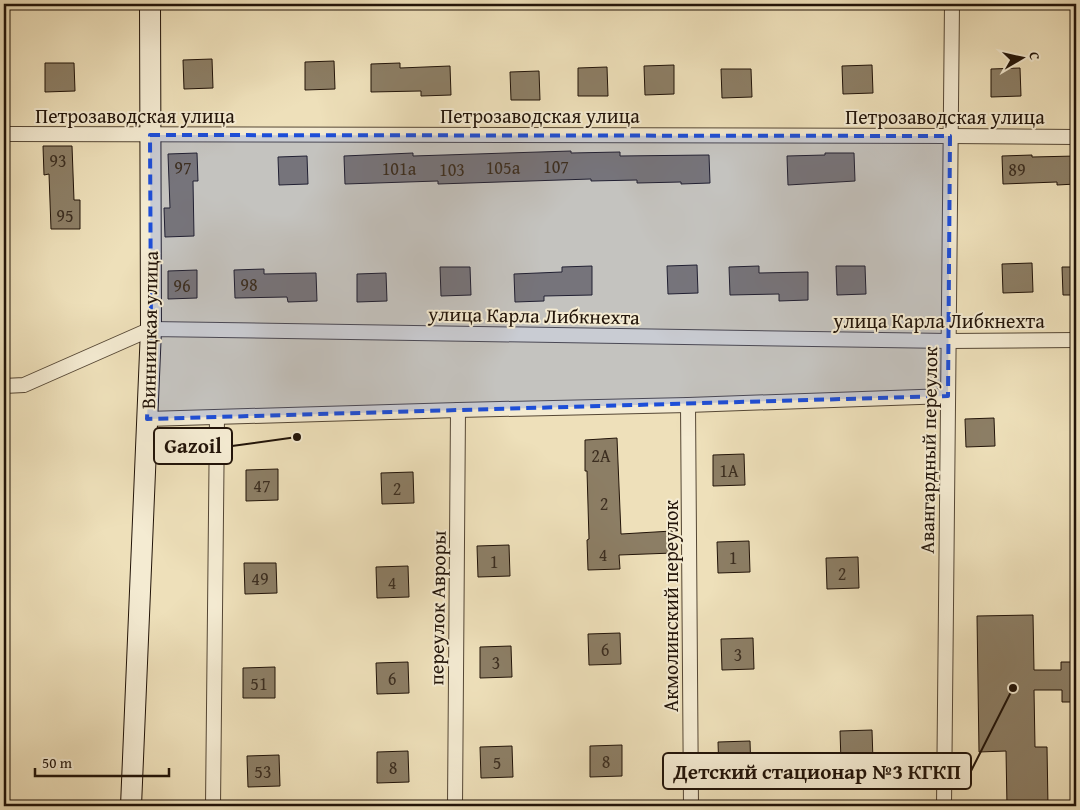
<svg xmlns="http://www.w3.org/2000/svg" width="1080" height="810" font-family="'Gentium Book Plus',serif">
  <rect width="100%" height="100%" fill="#eee0ba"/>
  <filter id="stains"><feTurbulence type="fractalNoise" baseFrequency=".004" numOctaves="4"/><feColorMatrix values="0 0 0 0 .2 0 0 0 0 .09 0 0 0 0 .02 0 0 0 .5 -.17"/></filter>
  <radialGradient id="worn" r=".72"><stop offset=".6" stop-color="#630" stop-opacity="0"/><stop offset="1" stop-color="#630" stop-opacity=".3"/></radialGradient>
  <g fill="#8c7e65" stroke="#221409">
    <polygon points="212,59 213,88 184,89 183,60"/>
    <polygon points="334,61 335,89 305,90 305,62"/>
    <polygon points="45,63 74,63 75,91 45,92"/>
    <polygon points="400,63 400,68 450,66 451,95 421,96 421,91 371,92 371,64"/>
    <polygon points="674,65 674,94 645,95 644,66"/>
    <polygon points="872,65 873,93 843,94 842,66"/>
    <polygon points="607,67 608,96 578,96 578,68"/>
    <polygon points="1020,68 1021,96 991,97 991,69"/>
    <polygon points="721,69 751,69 752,97 722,98"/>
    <polygon points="539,71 540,100 511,100 510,72"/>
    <polygon points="43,146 72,146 74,200 80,200 80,229 51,229 49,174 44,175"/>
    <polygon points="571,151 571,153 620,152 620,156 709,155 710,183 681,184 681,182 637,183 637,180 591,181 591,179 438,184 438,181 345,184 344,156 413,153 413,156"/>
    <polygon points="197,153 198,181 193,181 194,236 165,237 164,208 170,208 168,154"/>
    <polygon points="825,153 854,153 855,181 788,185 787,156 825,155"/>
    <polygon points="1032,155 1032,157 1076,156 1076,184 1057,185 1057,182 1003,184 1002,156"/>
    <polygon points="307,156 308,184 279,185 278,157"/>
    <polygon points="1032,263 1033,292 1003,293 1002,264"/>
    <polygon points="697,265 698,293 668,294 667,266"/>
    <polygon points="592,266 592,295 544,296 544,301 515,302 514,274 562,272 562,267"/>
    <polygon points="759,266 759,273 808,272 808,300 779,301 779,294 730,295 729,267"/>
    <polygon points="836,266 865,266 866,294 837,295"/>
    <polygon points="440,267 470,267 471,295 441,296"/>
    <polygon points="1062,267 1076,267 1076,295 1063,295"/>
    <polygon points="264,269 264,274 316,273 317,301 288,302 287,297 235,298 234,270"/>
    <polygon points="197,270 197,298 168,299 168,271"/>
    <polygon points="386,273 387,301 357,302 357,274"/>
    <polygon points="994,418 995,446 966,447 965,419"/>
    <polygon points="617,438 621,534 672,531 673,553 619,555 620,569 588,570 587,540 589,539 587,471 585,471 585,440"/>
    <polygon points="744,454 745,485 713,486 713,455"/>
    <polygon points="278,469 278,500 246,501 246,470"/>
    <polygon points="413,472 414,503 382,504 381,473"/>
    <polygon points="749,541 750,572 718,573 717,542"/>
    <polygon points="509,545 510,576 478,577 477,546"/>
    <polygon points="858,557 859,588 827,589 826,558"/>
    <polygon points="244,563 276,563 277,593 245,594"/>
    <polygon points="408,566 409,597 377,598 376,567"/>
    <polygon points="1033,615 1034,670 1061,670 1061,662 1076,662 1076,702 1062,702 1062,690 1034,690 1035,747 1047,747 1048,806 1007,806 1006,751 979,752 977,616"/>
    <polygon points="620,633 621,664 589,665 588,634"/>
    <polygon points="753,638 754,669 722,670 721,639"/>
    <polygon points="511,646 512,677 480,678 480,647"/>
    <polygon points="408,662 409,693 377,694 376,663"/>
    <polygon points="275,667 275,698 243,698 243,668"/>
    <polygon points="872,730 873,761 841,762 840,731"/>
    <polygon points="750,741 751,772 719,773 718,742"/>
    <polygon points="622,745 622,776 590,777 590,746"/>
    <polygon points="512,746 513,777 481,778 480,747"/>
    <polygon points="408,751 409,782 377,783 377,752"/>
    <polygon points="279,755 280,786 248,787 247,756"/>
  </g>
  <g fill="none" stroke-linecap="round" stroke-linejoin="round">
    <defs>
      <g id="minor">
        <polyline points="4,134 950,136 1076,137"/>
        <polyline points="4,386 24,385 151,329 949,341 1076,340"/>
        <polyline points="688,405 691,806"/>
        <polyline points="147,419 458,410 688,405 948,396"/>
        <polyline points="213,806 217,417"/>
        <polyline points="455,806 458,410"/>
        <polyline points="944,806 952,4"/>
      </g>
      <polyline id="secondary" points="131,806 151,329 150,4"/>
    </defs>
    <use href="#minor" stroke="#554735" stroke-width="16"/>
    <use href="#secondary" stroke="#221409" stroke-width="22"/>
    <use href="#minor" stroke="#f4ebd2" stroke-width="14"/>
    <use href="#secondary" stroke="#f4ebd2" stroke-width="20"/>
  </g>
  <path fill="#1d4ed8" fill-opacity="0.2" stroke="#1d4ed8" stroke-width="4" stroke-dasharray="10 6" stroke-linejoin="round" d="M150,135L950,136L948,396L147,419L151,329Z"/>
  <g text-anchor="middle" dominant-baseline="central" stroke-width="4" stroke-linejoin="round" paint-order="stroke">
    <g font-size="18" fill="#3c2e20">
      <text x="58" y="160">93</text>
      <text x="556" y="166">107</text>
      <text x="183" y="167">97</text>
      <text x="503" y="167">105а</text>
      <text x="399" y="168">101а</text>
      <text x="452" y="169">103</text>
      <text x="1017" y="169">89</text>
      <text x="65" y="215">95</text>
      <text x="249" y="284">98</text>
      <text x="182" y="285">96</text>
      <text x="601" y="455">2А</text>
      <text x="729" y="470">1А</text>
      <text x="262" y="485">47</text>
      <text x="397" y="488">2</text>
      <text x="604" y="503">2</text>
      <text x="603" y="554">4</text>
      <text x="733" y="557">1</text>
      <text x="494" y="561">1</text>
      <text x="842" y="573">2</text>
      <text x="260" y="578">49</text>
      <text x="392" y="582">4</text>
      <text x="605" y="649">6</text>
      <text x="738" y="654">3</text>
      <text x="496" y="662">3</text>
      <text x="392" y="678">6</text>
      <text x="259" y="683">51</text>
      <text x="606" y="761">8</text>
      <text x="497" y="762">5</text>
      <text x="393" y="767">8</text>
      <text x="263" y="771">53</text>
    </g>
    <g font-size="20" fill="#221409" stroke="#f4ebd2">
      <text x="135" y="115">Петрозаводская улица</text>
      <text x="540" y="115">Петрозаводская улица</text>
      <text x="945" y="116">Петрозаводская улица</text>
      <text transform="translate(534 315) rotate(1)">улица Карла Либкнехта</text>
      <text x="939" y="320">улица Карла Либкнехта</text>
      <text transform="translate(149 330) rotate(-89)">Винницкая улица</text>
      <text transform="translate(928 450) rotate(-89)">Авангардный переулок</text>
      <text transform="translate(670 606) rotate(-90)">Акмолинский переулок</text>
      <text transform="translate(437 608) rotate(-89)">переулок Авроры</text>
    </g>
  </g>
  <path fill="none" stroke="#221409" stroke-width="2" d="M297 437L232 446M1013 688L971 771"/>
  <g fill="#221409" stroke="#f4ebd2" stroke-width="2">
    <circle cx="297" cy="437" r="5"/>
    <circle cx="1013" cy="688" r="5"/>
  </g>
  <g fill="#f4ebd2" stroke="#221409" stroke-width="2">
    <rect x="154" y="428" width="78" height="36" rx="5"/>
    <rect x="663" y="753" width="308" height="36" rx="5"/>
  </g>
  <g font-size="21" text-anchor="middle" font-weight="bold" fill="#221409">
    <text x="193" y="453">Gazoil</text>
    <text x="817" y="779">Детский стационар №3 КГКП</text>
  </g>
  <rect width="1080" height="810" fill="none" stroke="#eee0ba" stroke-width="20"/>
  <rect x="5" y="5" width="1070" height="800" fill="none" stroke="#221409" stroke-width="2.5"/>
  <rect x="10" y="10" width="1060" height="790" fill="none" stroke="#221409"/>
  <g transform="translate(1022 58) rotate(81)" stroke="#f4ebd2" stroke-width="4" paint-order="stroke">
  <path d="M0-4L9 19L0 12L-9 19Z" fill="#221409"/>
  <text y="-8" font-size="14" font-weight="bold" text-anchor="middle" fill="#221409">С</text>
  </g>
  <path d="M35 768v8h134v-8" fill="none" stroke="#221409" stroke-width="2.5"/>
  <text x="42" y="768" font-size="15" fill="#221409" stroke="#f4ebd2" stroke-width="4" paint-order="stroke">50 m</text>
  <rect width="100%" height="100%" filter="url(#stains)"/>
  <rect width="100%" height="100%" fill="url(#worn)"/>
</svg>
